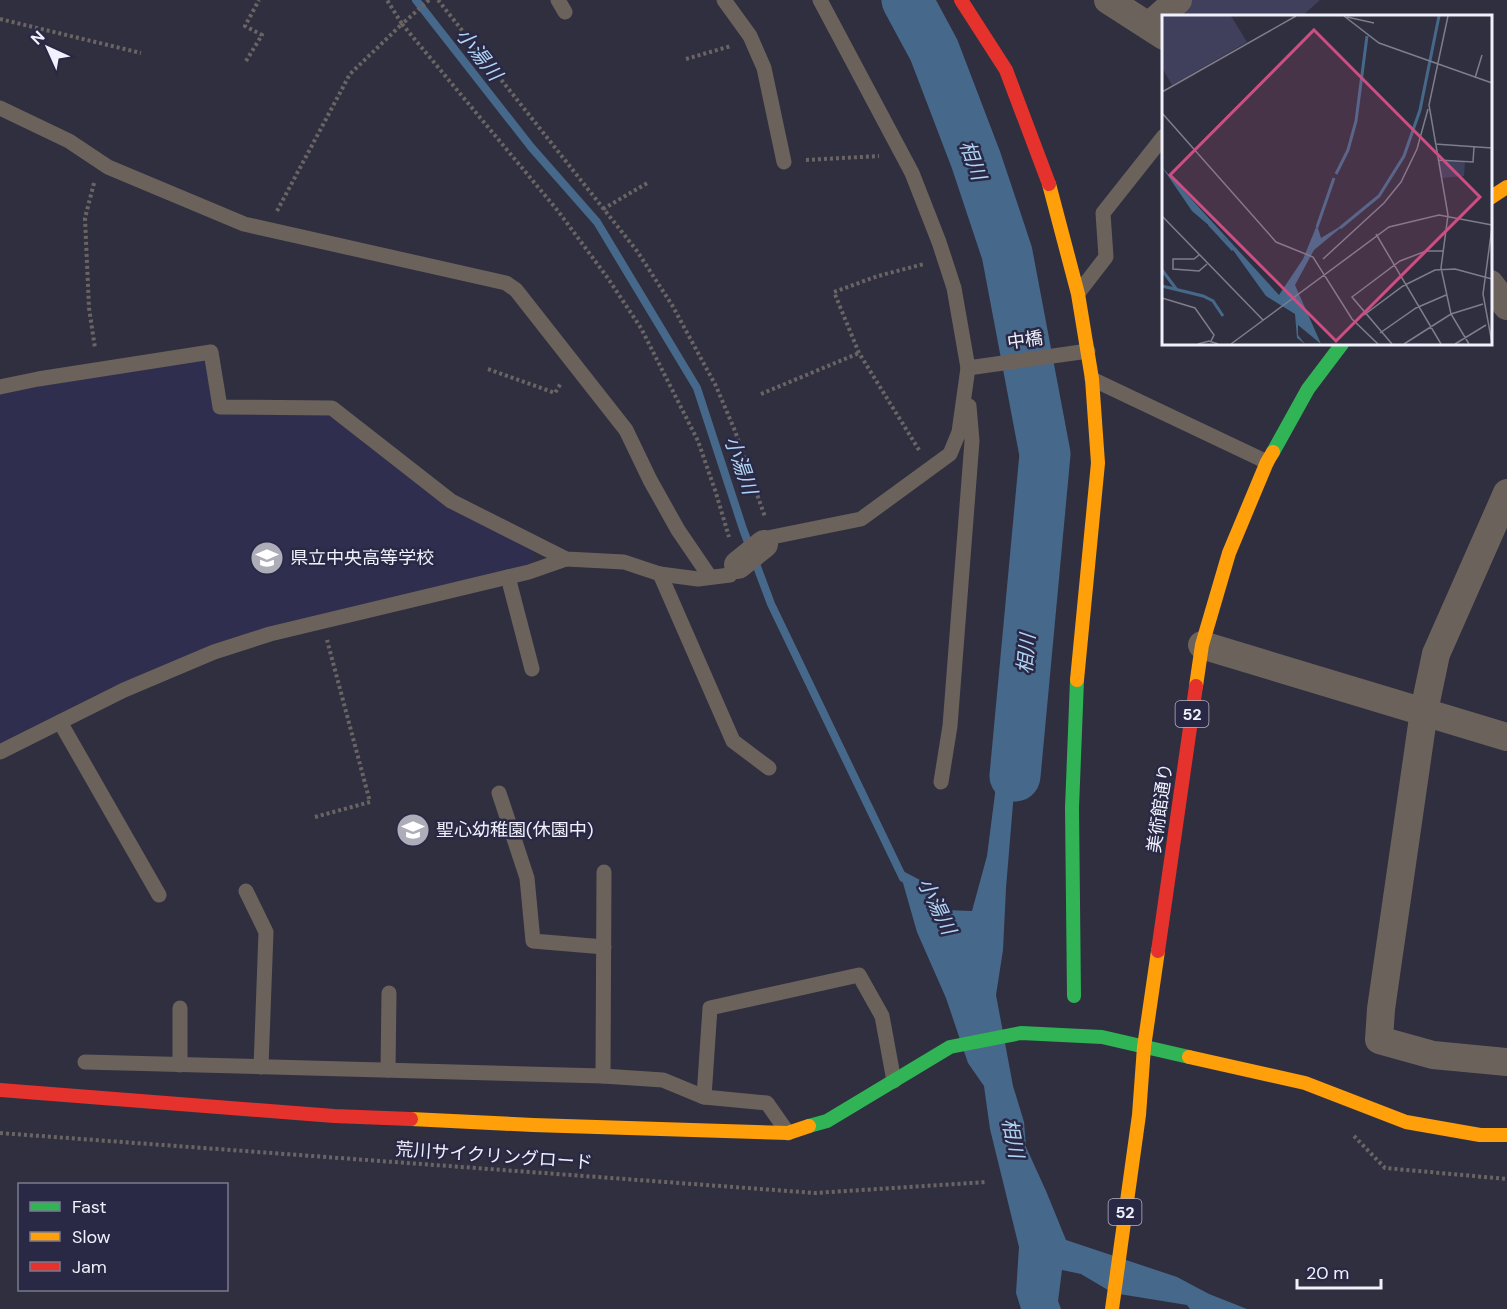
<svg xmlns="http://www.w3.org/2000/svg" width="1507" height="1309" font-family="'DM Sans','Noto Sans JP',sans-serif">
  <rect width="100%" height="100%" fill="#302f3f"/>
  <polygon fill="#302e4e" points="211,352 220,407 332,408 451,501 537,544 529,572 270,634 0,752 0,387"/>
  <polygon fill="#40405d" points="1178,0 1320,0 1302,16 1164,16"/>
  <polygon fill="#46698b" points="1021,707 1006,888 1003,950 996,995 1013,1086 1024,1122 1026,1147 1046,1191 1066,1240 1177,1277 1209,1294 1247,1309 1190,1309 1187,1305 1113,1293 1081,1274 1062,1270 1058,1301 1061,1309 1021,1309 1016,1293 1019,1247 990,1129 984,1086 968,1063 946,998 917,932 899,869 920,880 943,910 972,911 987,856 996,786"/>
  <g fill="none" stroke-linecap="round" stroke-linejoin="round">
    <polyline stroke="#46698b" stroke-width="8" points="416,0 531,147 597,222 697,388 743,529 771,604 903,878"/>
    <polyline stroke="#46698b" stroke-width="51" points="907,0 934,50 976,160 1007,253 1045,454 1015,776"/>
    <g stroke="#6a6564" stroke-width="4" stroke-dasharray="3 3" stroke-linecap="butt">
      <polyline points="429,0 402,24 558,211 607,277 641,328 698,441 716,493 729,537"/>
      <polyline points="438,0 637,251 672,305 716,386 735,431 765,517"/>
      <polyline points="0,19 141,53"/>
      <polyline points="686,59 731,46"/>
      <polyline points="246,61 262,35 245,26 259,0"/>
      <polyline points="806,160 879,156"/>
      <polyline points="94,183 85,218 89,308 95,348"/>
      <polyline points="603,209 649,182"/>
      <polyline points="277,211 350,74 402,24 387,0"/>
      <polyline points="488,369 555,393 561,383"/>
      <polyline points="761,394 859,353"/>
      <polyline points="919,450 859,353 834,292 878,276 924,264"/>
      <polyline points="315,817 370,802 327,640"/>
      <polyline points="0,1133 815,1193 987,1182"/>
      <polyline points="1354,1136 1385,1168 1507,1179"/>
    </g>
    <g stroke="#6b625c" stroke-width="15">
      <polyline points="558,0 565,12"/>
      <polyline points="724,0 750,36 764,68 784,162"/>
      <polyline points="0,108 69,141 108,167 244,224 506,283 516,290 626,430 650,480 678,530 710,577"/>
      <polyline points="1079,292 1106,257 1103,213 1164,136"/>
      <polyline points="968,368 1088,351"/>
      <polyline points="1092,379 1267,462"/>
      <polyline points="0,387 38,379 211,352 220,407 332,408 451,501 566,559 624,562 660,574 698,579 730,575 738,565"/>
      <polyline points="764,544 772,537 861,519 950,454 959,432 968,368 954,288 939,242 912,173 820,0"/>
      <polyline points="660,574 733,741 769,768"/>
      <polyline points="508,577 532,669"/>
      <polyline points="60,722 159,895"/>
      <polyline points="0,752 124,690 214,652 270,634 529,572 566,559"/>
      <polyline points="941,782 950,726 972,441 969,406"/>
      <polyline points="499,793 527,878 533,941 604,947"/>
      <polyline points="246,891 266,932 261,1067"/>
      <polyline points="180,1008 180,1065"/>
      <polyline points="85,1062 603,1076 663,1080 704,1097 767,1103 788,1133"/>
      <polyline points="388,1070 389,993"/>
      <polyline points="603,1076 604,872"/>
      <polyline points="704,1097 710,1008 859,975 882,1016 894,1081"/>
    </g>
    <g stroke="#6b625c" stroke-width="28">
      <polyline points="1108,0 1164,36"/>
      <polyline points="1149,26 1178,0"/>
      <polyline points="1490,284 1507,306"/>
      <polyline points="1507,493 1436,654 1424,711 1381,1009 1379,1040 1433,1055 1507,1062"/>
      <polyline points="738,565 764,544"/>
      <polyline points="1202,645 1507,737"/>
    </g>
    <g stroke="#30b455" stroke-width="14">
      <polyline points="1273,452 1308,389 1342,344"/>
      <polyline points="1074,996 1072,808 1077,680"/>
      <polyline points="809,1126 827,1121 950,1047 1021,1033 1102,1037 1189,1057"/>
    </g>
    <g stroke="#ff9f0a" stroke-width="14">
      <polyline points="1049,184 1078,294 1092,379 1098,463 1077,680"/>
      <polyline points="1490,198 1507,187"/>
      <polyline points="1196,686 1202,645 1229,553 1267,462 1273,452"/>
      <polyline points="1189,1057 1305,1083 1406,1122 1480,1135 1507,1135"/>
      <polyline points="411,1119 533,1125 788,1133 809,1126"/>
      <polyline points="1112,1309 1139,1115 1144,1047 1158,951"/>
    </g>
    <g stroke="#e5322d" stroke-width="14">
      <polyline points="961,0 1006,70 1049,184"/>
      <polyline points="1158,951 1196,686"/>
      <polyline points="0,1090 334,1116 411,1119"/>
    </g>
  </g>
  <defs>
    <symbol id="school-disc" viewBox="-11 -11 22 22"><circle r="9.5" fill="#adadba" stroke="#2a2945"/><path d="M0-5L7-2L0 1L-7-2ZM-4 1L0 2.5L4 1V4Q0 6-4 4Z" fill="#fff"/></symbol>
  </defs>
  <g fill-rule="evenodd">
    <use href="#school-disc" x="248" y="539" width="38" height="38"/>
    <use href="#school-disc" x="394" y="811" width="38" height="38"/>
  </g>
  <g text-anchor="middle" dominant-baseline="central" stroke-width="5" stroke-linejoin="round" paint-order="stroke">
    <g fill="#2a2945" stroke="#b5b5c5" stroke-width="1.5">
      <rect x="1175.5" y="701" width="33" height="26" rx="4.5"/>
      <rect x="1108.5" y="1199" width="33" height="26" rx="4.5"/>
    </g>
    <g font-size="16" font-weight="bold" fill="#f0f1fc">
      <text x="1192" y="714">52</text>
      <text x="1125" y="1212">52</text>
    </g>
    <g font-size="18" fill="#f0f1fc" stroke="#2a2945">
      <text transform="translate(1025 340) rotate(-8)">中橋</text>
      <text transform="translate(1160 808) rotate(-82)">美術館通り</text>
      <text transform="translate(494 1156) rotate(4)">荒川サイクリングロード</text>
    </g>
    <g font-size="18" fill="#f0f1fc" stroke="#2a2945" text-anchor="start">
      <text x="290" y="558">県立中央高等学校</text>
      <text x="436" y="830">聖心幼稚園(休園中)</text>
    </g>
    <g font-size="20" font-style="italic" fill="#b0d4f5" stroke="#2a2945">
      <text transform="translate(479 54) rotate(52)">小湯川</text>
      <text transform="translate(973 160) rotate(70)">相川</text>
      <text transform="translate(741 465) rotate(71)">小湯川</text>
      <text transform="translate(1026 654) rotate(-85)">相川</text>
      <text transform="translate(937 906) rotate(64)">小湯川</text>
      <text transform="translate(1013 1138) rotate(79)">相川</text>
    </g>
  </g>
  <g transform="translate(1162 15)">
    <rect width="330" height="330" fill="#302f3f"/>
    <path d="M0,1H69L85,27L10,70L0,53ZM276,145L303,146L302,161L279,163Z" fill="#40405d"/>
    <path d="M0,152L117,280L141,244L155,210L159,223L187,206L152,235L133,270L159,329L136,310V320L143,329L135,323L133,299L104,281L63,224L30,196Z" fill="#46698b"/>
    <path fill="none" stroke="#46698b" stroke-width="3" d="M174,159L186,135L194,106L205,21M47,209L71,235M155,212L172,163M178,213L217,181L242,141L258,95L277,1M0,255L15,275M0,271L41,281L51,286L61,301"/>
    <path fill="none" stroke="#7d7d8b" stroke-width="1.5" d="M182,1L217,28L330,68M286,1L267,90L286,200L279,253L289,299L307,329M185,2L212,8M313,63L320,40M0,77L134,1M0,98L114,227L151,242L190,304L216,329M273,129L330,133M276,145L311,147L312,132M0,201L101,305M330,212L321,279L330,328M214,219L279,329M37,240L32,244H11V254L37,256L45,249M161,244L222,188L239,167L255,134L266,94M0,283L33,293L52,320L49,326M202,300L241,271L273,255L293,254L330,264M218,318L254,293L284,280M36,329L47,326L56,329M69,329L227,212L277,200L330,210M230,329L190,282L238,246L264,236H282M242,329L289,299L321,289M293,329L324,310"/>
    <path fill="#ce4e83" fill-opacity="0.15" stroke="#ce4e83" stroke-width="3" d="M152,15L318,182L174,326L8,160Z"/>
    <rect width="330" height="330" fill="none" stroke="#f0f1fc" stroke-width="3"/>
  </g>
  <rect x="18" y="1183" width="210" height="108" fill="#2a2945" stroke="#79798e" stroke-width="1.5"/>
  <rect x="30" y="1202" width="30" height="9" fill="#30b455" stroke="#79798e" stroke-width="1.5"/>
  <text x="72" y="1213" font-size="18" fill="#f0f1fc">Fast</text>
  <rect x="30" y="1232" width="30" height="9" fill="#ff9f0a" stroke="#79798e" stroke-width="1.5"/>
  <text x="72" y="1243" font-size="18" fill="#f0f1fc">Slow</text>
  <rect x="30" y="1262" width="30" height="9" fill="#e5322d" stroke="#79798e" stroke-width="1.5"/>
  <text x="72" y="1273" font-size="18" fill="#f0f1fc">Jam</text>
  <g transform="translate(48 48) rotate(315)" stroke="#2a2945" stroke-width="4.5" paint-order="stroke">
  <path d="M0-4.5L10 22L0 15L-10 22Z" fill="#f0f1fc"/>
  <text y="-9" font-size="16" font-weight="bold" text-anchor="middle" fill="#f0f1fc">N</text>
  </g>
  <path d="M1297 1279v9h84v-9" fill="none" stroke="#f0f1fc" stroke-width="3"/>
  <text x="1306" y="1279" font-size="18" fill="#f0f1fc" stroke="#2a2945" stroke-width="4.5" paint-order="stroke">20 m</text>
</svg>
